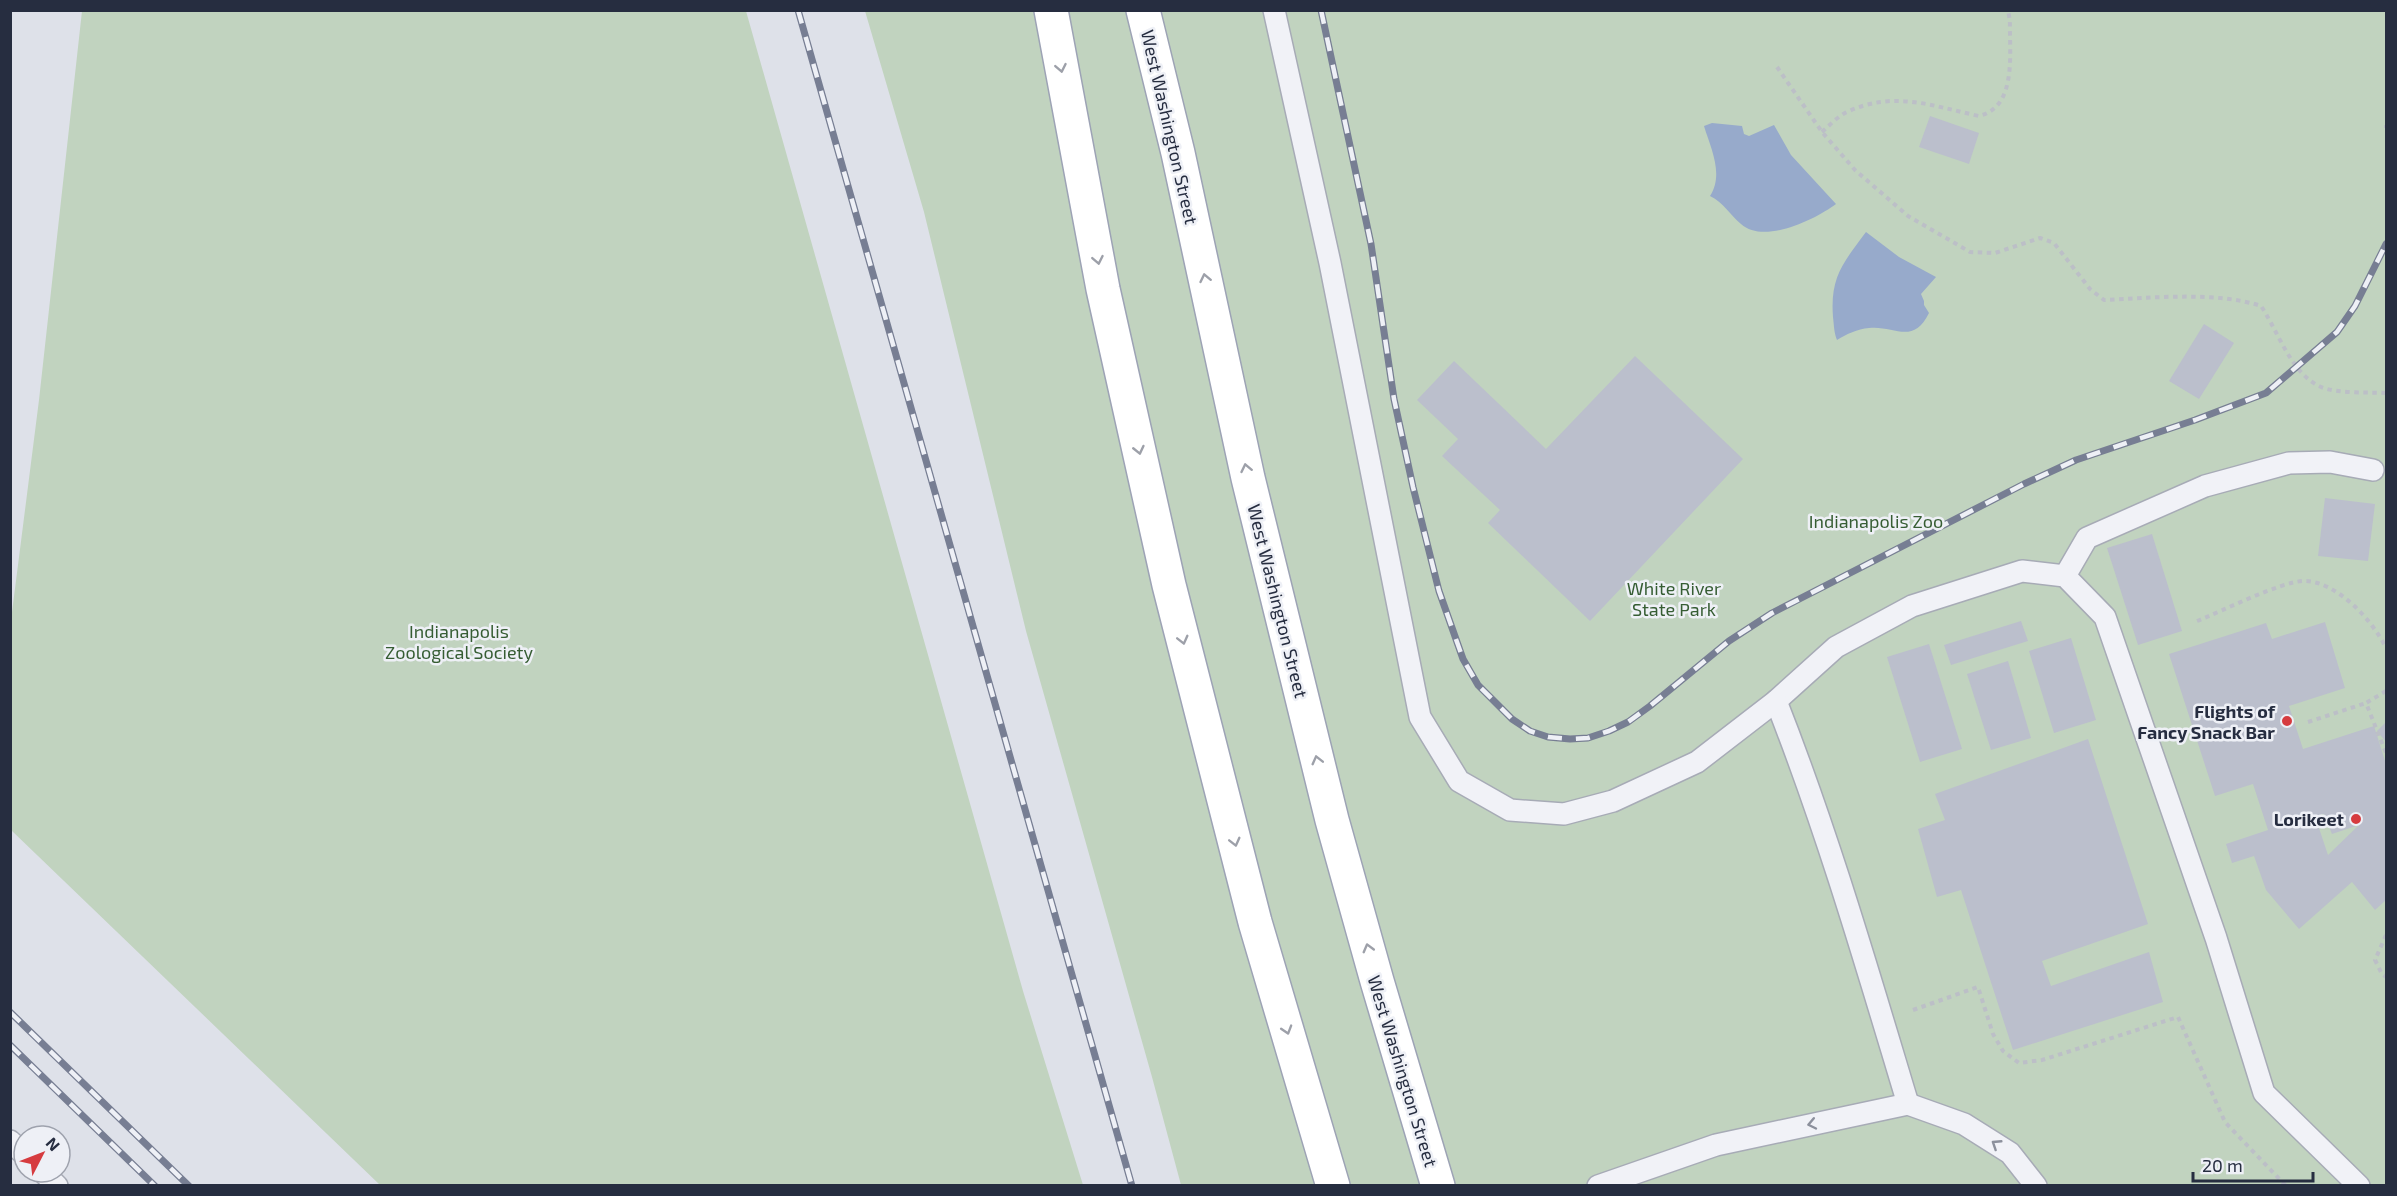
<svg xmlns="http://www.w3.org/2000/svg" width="2397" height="1196" font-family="'Exo 2',sans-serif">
  <rect width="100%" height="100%" fill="#dee1e9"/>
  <g fill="#c1d3bf">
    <polygon points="82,11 746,11 1023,991 1083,1185 380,1185 11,830 11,620 39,400"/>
    <polygon points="865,11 2386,11 2386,1185 1181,1185 1152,1077 1026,631 924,212"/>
  </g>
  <g fill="#97aacb">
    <path d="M1712,123L1742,126L1744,134L1749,136L1774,125L1791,155L1836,204C1816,219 1764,245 1741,224C1730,215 1724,203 1710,196C1724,174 1711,149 1704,126Z"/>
    <path d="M1866,232L1899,257L1936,277L1921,294L1924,301V305L1929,313C1913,346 1894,325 1869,328C1857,329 1847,334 1837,340C1834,333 1834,325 1833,317C1830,277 1843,263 1866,232Z"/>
  </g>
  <g fill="#bbbfcc" fill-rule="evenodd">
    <polygon points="1930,116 1979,133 1969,164 1919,147"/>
    <polygon points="2204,324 2234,343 2199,399 2169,381"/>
    <polygon points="1635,356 1743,459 1590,621 1488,523 1500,510 1442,456 1458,439 1417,400 1454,361 1546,449"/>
    <polygon points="2325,498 2375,504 2368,561 2318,556"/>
    <polygon points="2152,534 2182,631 2138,645 2107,548"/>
    <polygon points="2021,621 2028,641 1951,665 1944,645"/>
    <path d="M2325,622L2345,688L2289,706L2303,749L2374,726L2386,764V900L2375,910L2352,882L2299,929L2266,890L2254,856L2232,863L2226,844L2268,830L2253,784L2215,796L2169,654L2266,623L2272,639ZM2324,814L2332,834L2359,825L2328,855L2315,816Z"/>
    <polygon points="2071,638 2096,720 2054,733 2029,651"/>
    <polygon points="1929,644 1962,749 1920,762 1887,657"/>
    <polygon points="2008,661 2031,738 1991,750 1967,674"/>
    <polygon points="2386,722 2386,742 2377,731"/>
    <polygon points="2088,739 2148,924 2042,961 2051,986 2149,952 2163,1002 2013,1050 1961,890 1937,897 1918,829 1945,820 1935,794"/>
  </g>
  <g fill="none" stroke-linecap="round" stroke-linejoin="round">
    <defs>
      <g id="service">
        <polyline points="1274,10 1330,263 1420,717 1459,781 1510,810 1564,814 1613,801 1697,762 1776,701 1836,647 1912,606 2022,571 2065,576 2105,617 2216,938 2264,1093 2359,1186"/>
        <polyline points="2065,576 2087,538 2205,486 2289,463 2330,462 2373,470"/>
        <path d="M1776,701C1828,833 1867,968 1908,1104"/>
        <polyline points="10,1141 24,1154"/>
        <polyline points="43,1172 57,1186"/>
        <polyline points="1598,1186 1716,1145 1908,1104 1964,1124 2010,1153 2036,1186"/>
      </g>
      <g id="primary">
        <polyline points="1051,10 1103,289 1169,585 1255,922 1333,1186"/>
        <polyline points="1143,10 1178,153 1248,478 1332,820 1377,981 1438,1186"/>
      </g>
    </defs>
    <use href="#service" stroke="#a7abb6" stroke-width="24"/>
    <use href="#primary" stroke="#9da3b5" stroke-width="36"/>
    <g stroke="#bcbfc7" stroke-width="4" stroke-dasharray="4.5 4.5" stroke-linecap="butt">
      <path d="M1777,67L1822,132L1855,170L1908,216L1970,252L1995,253L2040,238L2054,243L2090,289L2104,300C2151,298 2216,291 2261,306C2278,331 2291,374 2321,387C2338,394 2368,392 2386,393"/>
      <polyline points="2386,125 2386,128"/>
      <path d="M1822,132C1830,125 1838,116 1847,112C1894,90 1932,106 1979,116C2018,107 2009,51 2010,21L2008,10"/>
      <path d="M2197,621C2220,612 2282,581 2304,581C2337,581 2373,621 2386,648"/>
      <polyline points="2386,691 2366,703 2386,753"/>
      <polyline points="2308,722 2366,703"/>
      <polyline points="2386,935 2375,960 2382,974 2386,977"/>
      <polyline points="1913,1010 1978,987 1993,1034 2003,1051 2019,1063 2042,1060 2178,1017 2225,1122 2286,1186"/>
    </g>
    <use href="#service" stroke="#f1f2f7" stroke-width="21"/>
    <use href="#primary" stroke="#fff" stroke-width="33"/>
    <defs>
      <g id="rail">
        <polyline points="798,10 1132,1186"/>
        <polyline points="1321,10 1371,244 1394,399 1413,487 1439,591 1463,659 1478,685 1512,719 1530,731 1548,737 1570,739 1588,738 1609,731 1628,722 1650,706 1729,641 1772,613 2024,484 2076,460 2195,420 2266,393 2337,332 2355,306 2386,244"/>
        <polyline points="10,1012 189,1186"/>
        <polyline points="10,1045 155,1186"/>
      </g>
    </defs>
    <use href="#rail" stroke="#777e93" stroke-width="7"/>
    <use href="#rail" stroke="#eef0f6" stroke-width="4.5" stroke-dasharray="14" stroke-linecap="butt"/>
  </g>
  <defs><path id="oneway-chevron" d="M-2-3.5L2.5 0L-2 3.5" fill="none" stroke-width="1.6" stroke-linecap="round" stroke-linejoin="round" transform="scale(1.5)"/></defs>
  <g stroke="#9da0a9">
    <use href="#oneway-chevron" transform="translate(1061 68) rotate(79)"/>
    <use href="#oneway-chevron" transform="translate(1098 260) rotate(79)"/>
    <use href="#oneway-chevron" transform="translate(1205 278) rotate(-102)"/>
    <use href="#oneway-chevron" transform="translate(1139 450) rotate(77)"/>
    <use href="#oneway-chevron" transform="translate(1246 468) rotate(-102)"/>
    <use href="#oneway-chevron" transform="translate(1183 640) rotate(76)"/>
    <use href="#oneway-chevron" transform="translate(1317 760) rotate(-104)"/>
    <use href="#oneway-chevron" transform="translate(1235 842) rotate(76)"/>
    <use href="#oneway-chevron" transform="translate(1368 948) rotate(-105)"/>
    <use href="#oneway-chevron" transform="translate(1287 1030) rotate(73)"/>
  </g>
  <g stroke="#8c909c">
    <use href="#oneway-chevron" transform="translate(1812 1124) rotate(168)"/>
    <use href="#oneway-chevron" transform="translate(1996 1144) rotate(-147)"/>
  </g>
  <g fill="#d63b3f" stroke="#eef0f6" stroke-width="2">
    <circle cx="2287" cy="721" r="6"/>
    <circle cx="2356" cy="819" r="6"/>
  </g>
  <g text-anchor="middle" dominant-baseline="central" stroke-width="5" stroke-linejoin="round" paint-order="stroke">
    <g font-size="18" fill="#262d40" stroke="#eef0f6">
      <text transform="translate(1170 127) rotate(77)">West Washington Street</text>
      <text transform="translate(1278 601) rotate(76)">West Washington Street</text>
      <text transform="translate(1403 1071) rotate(73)">West Washington Street</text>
    </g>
    <g font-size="18" fill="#365d33" stroke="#eef0f6">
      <text x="1876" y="521">Indianapolis Zoo</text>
      <text x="1674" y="588">White River<tspan x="1674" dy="21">State Park</tspan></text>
      <text x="459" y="631">Indianapolis<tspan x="459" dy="21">Zoological Society</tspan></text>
    </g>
    <g font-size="18" font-weight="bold" fill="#262d40" stroke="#eef0f6" text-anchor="end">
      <text x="2275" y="711">Flights of<tspan x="2275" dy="21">Fancy Snack Bar</tspan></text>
      <text x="2344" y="819">Lorikeet</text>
    </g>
  </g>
  <rect width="2397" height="1196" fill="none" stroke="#262d40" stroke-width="24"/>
  <g transform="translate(42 1154) rotate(48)"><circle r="28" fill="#eef0f6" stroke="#9ea2ad" stroke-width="1.5"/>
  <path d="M0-4.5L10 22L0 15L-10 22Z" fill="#d63b3f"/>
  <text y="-9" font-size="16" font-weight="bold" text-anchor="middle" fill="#262d40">N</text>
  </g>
  <path d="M2193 1172v9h120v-9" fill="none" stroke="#262d40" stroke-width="3"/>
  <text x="2202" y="1172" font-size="18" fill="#262d40" stroke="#eef0f6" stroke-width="4.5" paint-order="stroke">20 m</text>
</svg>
